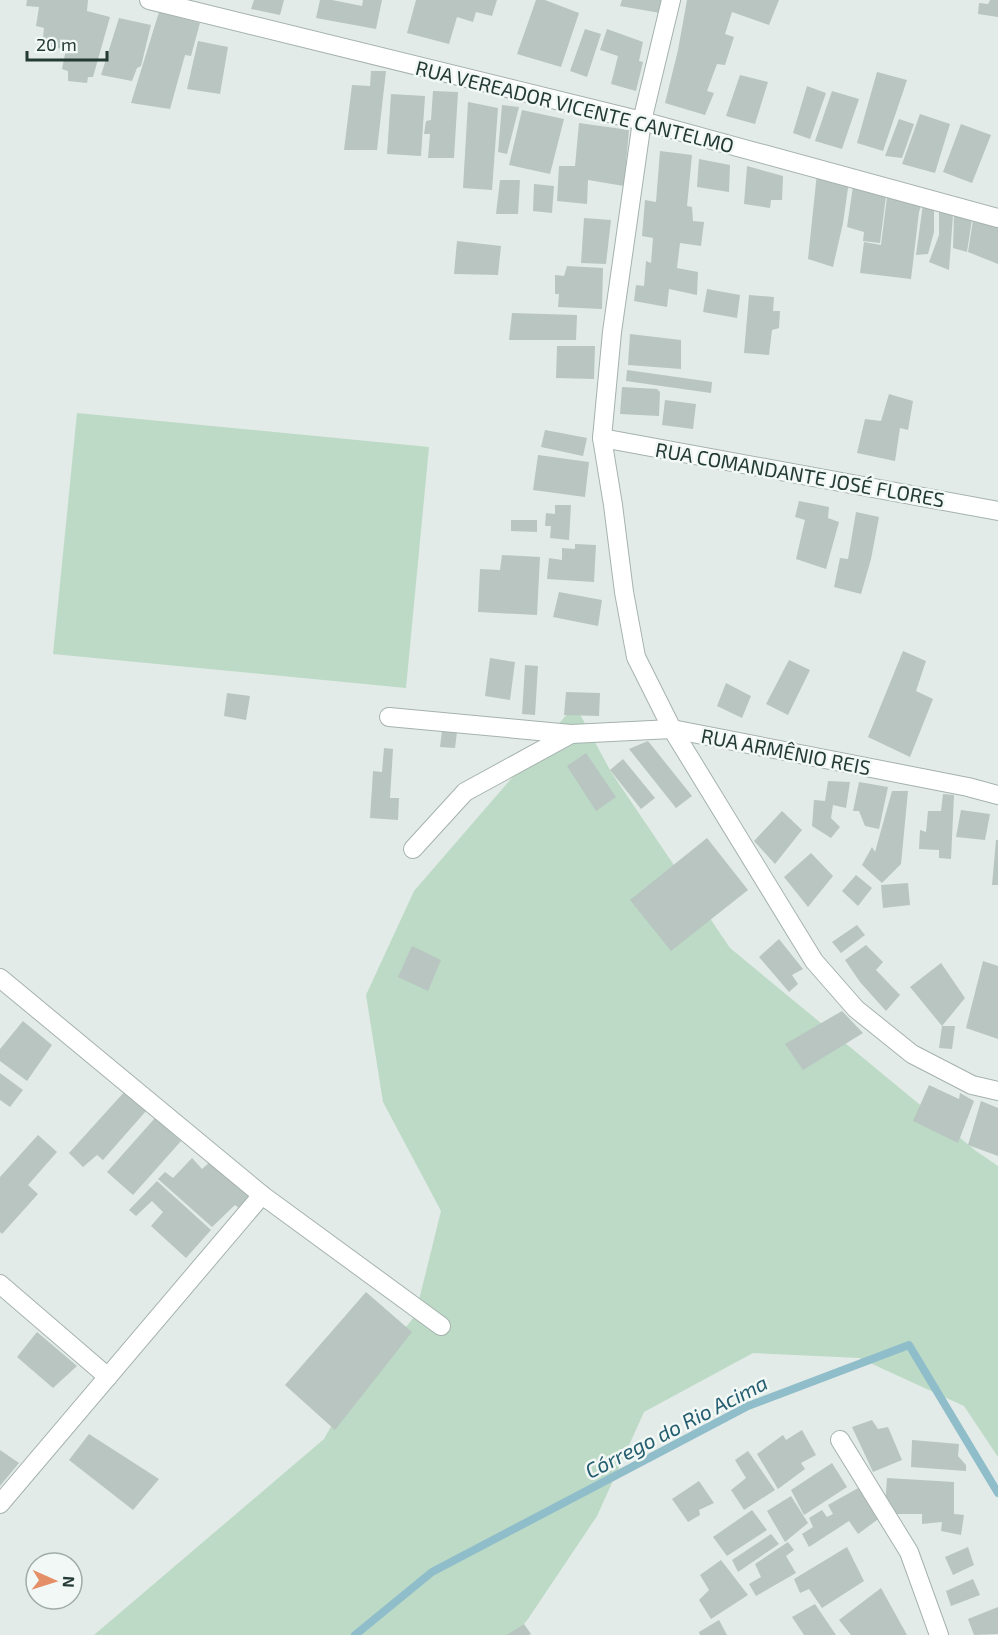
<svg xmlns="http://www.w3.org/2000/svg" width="998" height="1635" font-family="'Exo 2',sans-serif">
  <rect width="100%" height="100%" fill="#e2ebe7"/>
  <g fill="#bddac7">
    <polygon points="77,413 429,447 406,688 53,654"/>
    <polygon points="575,705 611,772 730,948 976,1151 998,1166 998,1457 964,1406 859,1358 753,1353 644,1412 597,1516 528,1619 515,1635 94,1635 324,1439 347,1398 415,1316 441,1211 383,1102 366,995 414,891"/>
  </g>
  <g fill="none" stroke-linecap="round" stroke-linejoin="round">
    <polyline stroke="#8fbdca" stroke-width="8" points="355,1635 432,1572 748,1406 909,1345 998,1493"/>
  </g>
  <g fill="#b8c5c1">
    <polygon points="27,0 88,0 87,11 110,17 93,77 88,77 87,83 68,81 68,71 62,69 66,49 42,47 44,28 36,26 39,7 26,6"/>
    <polygon points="254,0 284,0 280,15 251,9"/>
    <polygon points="320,0 332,0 362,6 363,0 382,0 376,29 316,18"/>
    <polygon points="416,0 497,0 492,16 476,12 473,22 457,17 449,44 407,33"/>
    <polygon points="536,0 545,0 579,13 561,67 517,54"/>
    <polygon points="622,0 663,0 660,13 620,6"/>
    <polygon points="687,0 779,0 769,25 732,12 725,34 734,37 725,65 717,64 707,91 714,93 705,115 665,103 678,50"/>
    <polygon points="990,0 998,0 998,17 978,14 979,3 988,4"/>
    <polygon points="159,12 200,23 191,56 185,55 170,109 131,103"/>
    <polygon points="119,18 151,25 141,66 137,68 132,81 101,75"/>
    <polygon points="585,29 601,34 587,77 570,71"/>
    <polygon points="607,29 643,42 639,61 643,62 636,91 611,84 618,56 600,50"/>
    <polygon points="198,41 228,47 220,94 187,89"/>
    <polygon points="371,71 386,71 377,150 344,150 352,85 370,86"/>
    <polygon points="877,72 907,80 883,151 857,143"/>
    <polygon points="740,75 768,82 755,124 726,116"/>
    <polygon points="807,86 826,93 810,139 793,133"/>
    <polygon points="433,91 458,92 454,158 428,158 430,134 424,134 426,121 431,120"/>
    <polygon points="832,91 859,99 842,149 815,141"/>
    <polygon points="391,94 425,96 421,156 387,154"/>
    <polygon points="468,102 498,108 492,190 463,188"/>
    <polygon points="502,105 519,107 507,154 498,152"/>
    <polygon points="522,110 564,119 550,174 509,165"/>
    <polygon points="920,114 950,124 935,173 902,164"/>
    <polygon points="899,119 914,124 902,158 885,156"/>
    <polygon points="579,123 629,130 624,186 588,180 587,204 557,201 559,166 575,166"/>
    <polygon points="961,124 991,135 972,183 943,172"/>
    <polygon points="660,151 692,155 687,206 692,207 693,221 704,222 701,246 680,243 677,268 698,272 697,295 669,289 667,307 634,301 636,285 644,286 646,261 651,263 653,238 642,236 645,200 656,202"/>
    <polygon points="699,159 730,165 729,192 697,187"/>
    <polygon points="747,166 783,176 782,200 771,200 770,208 744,204"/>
    <polygon points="817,173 849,181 843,223 833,267 808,259"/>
    <polygon points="500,180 520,180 518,214 496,214"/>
    <polygon points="534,184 554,186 552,213 533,211"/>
    <polygon points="853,186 886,196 880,243 863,241 864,232 847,227"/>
    <polygon points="887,197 921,206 919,212 911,279 860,273 864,242 881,245"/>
    <polygon points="923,204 934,207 934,232 928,254 916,255"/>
    <polygon points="939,210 953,215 949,270 929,262 939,235"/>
    <polygon points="954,215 972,219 967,252 953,248"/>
    <polygon points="584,218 611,220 606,264 581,263"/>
    <polygon points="973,220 998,228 998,264 968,252"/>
    <polygon points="457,241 501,246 498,275 454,274"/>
    <polygon points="567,266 603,268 602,309 558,307 559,294 555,294 555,275 564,276"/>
    <polygon points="707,289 740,295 737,318 703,312"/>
    <polygon points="749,295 774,297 773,311 780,311 779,328 772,330 769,355 744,353"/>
    <polygon points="512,313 577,315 576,340 509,340"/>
    <polygon points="630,334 681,340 681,369 628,365"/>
    <polygon points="557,346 595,346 594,379 556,378"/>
    <polygon points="627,370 712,382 711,393 626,381"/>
    <polygon points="622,387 657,389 660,392 659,416 620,414"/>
    <polygon points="889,394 913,401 908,430 900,428 895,461 857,453 865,419 881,421"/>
    <polygon points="665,400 696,404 693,429 662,425"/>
    <polygon points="545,430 587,438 583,456 541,447"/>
    <polygon points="538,455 589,462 585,497 533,490"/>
    <polygon points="799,501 829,507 828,518 839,522 826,569 796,559 805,520 795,517"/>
    <polygon points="555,505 571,505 569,540 550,538 551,526 545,526 546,513 555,514"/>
    <polygon points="856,512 879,517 871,559 861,594 834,587 840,558 848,559"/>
    <polygon points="511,520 537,520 537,532 511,531"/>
    <polygon points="575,544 596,545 594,582 547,579 549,558 562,560 562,548 575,549"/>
    <polygon points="502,555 540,557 537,615 478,612 480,569 500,570"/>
    <polygon points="559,592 602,600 598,626 553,617"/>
    <polygon points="903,651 926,661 916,691 933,699 910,757 868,737"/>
    <polygon points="490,658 515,662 510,700 485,696"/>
    <polygon points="789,660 810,670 788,715 766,704"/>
    <polygon points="525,665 538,666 535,715 522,714"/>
    <polygon points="726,683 751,696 742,718 717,706"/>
    <polygon points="566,692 600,693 599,716 564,715"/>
    <polygon points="227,693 250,696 246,720 224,716"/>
    <polygon points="442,731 457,732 455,748 440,747"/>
    <polygon points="648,741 692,796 676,808 629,749"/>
    <polygon points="384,748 393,749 390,798 399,798 398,820 370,818 373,771 382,772"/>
    <polygon points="586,753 616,797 596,811 567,766"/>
    <polygon points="623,759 655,798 641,809 610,770"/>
    <polygon points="828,781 850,782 846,808 833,805 831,818 840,827 831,838 812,826 814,800 825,801"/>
    <polygon points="859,782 888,787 879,829 865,826 859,811 853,811"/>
    <polygon points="892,791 908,791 901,864 882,883 862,865 872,847 875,852"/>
    <polygon points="943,794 954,795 951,859 939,858 939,850 919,849 920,830 926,832 928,811 941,811"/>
    <polygon points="961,810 990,814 985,840 956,837"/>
    <polygon points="782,811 802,830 775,864 754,841"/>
    <polygon points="707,838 748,890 671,951 630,900"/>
    <polygon points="996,840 998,840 998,885 992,885"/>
    <polygon points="811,853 833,876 808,907 784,877"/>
    <polygon points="856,875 872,888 858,906 842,891"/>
    <polygon points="908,883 910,905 883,908 881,885"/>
    <polygon points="857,925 865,935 841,953 832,942"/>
    <polygon points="779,939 803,969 792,975 798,984 789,992 759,957"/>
    <polygon points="866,945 883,962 876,970 900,995 886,1011 860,982 845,960"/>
    <polygon points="412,946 441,960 428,991 398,977"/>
    <polygon points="983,961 998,966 998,1039 966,1028"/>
    <polygon points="941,963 965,998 942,1026 955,1026 952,1049 939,1048 942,1026 910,987"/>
    <polygon points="842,1011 863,1033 803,1070 785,1044"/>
    <polygon points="23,1021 52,1045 27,1081 0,1061 0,1049"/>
    <polygon points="0,1073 23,1090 10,1107 0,1100"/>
    <polygon points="929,1085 959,1099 960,1093 974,1101 958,1143 913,1121"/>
    <polygon points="126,1090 146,1111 103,1160 97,1155 83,1167 69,1153"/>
    <polygon points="981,1101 998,1108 998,1156 968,1145"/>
    <polygon points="155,1118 181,1141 133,1195 107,1172"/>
    <polygon points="38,1135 57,1152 28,1185 38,1194 2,1234 0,1232 0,1177"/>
    <polygon points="192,1158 202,1169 211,1161 253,1196 241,1210 235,1205 212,1227 158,1179 165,1172 173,1178"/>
    <polygon points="157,1181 211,1230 186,1258 151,1226 163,1212 152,1201 136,1216 129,1210"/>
    <polygon points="366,1292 412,1332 335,1430 285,1385"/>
    <polygon points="37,1332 77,1366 53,1388 17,1357"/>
    <polygon points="872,1420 878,1429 888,1427 902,1460 873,1472 852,1427"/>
    <polygon points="802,1430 816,1455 801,1463 805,1469 778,1489 757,1454 783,1435 786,1440"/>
    <polygon points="89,1434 159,1479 133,1510 69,1460"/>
    <polygon points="912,1440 959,1444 958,1456 966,1465 966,1471 911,1467"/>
    <polygon points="0,1450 19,1463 0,1486"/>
    <polygon points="748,1451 775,1490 744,1510 731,1490 746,1478 735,1460"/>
    <polygon points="832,1463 847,1487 804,1515 791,1490"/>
    <polygon points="887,1478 954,1482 954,1514 964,1515 961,1535 941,1531 942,1522 922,1524 922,1514 893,1514 885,1507"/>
    <polygon points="699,1481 714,1503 699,1510 700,1515 688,1522 672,1499"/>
    <polygon points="860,1487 881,1517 858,1534 849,1521 809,1547 802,1534 813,1527 809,1518 822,1510 827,1517 833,1514 828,1505"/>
    <polygon points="791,1496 808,1523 785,1542 767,1511"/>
    <polygon points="752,1510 767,1530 727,1556 713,1537"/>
    <polygon points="771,1534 779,1544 738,1572 732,1560"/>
    <polygon points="788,1542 794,1550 786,1556 796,1573 756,1596 749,1584 761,1577 755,1564"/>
    <polygon points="847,1547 864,1581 822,1608 809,1589 800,1593 794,1579"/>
    <polygon points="968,1547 974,1565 953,1575 945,1557"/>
    <polygon points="721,1560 748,1595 711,1619 699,1600 709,1590 700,1575"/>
    <polygon points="973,1579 980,1595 951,1606 946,1591"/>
    <polygon points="881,1588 907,1635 851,1635 839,1620"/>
    <polygon points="815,1604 836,1635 804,1635 792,1617"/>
    <polygon points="998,1607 998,1634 974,1635 968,1619"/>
    <polygon points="719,1620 727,1635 700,1635 699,1632"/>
    <polygon points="524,1624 531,1634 529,1635 507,1635"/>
  </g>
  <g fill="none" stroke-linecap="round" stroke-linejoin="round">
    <defs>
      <g id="minor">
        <polyline points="149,0 642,121 998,218"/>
        <polyline points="671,0 642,121 612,332 602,438 613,505 624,592 636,657 672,729 814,961 856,1009 912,1054 972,1085 998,1091"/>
        <polyline points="602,438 998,511"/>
        <polyline points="389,717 571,734 672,729 968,787 998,795"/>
        <polyline points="413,849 465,792 571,734"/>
        <polyline points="0,978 262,1195 441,1326"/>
        <polyline points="0,1284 108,1377"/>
        <polyline points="840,1440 909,1552 939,1635"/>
        <polyline points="0,1504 262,1195"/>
      </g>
    </defs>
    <use href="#minor" stroke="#a5b2ae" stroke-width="20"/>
    <use href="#minor" stroke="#fff" stroke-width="18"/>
  </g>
  <g text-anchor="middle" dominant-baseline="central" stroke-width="5" stroke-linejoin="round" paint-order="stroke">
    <g font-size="20" fill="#243a35" stroke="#f2f8f5">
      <text transform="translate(575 106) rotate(14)">RUA VEREADOR VICENTE CANTELMO</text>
      <text transform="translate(800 474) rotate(10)">RUA COMANDANTE JOSÉ FLORES</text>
      <text transform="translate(786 751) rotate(11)">RUA ARMÊNIO REIS</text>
    </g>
    <g font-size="21" font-style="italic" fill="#245d6f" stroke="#f2f8f5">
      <text transform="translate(676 1426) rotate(-27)">Córrego do Rio Acima</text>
    </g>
  </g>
  <g transform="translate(54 1581) rotate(93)"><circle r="28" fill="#f2f8f5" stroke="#a0aca8" stroke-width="1.5"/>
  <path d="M0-4.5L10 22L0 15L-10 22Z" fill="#e48f67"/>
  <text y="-9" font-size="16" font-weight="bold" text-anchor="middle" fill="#243a35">N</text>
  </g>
  <path d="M27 51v9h80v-9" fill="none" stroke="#243a35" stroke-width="3"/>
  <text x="36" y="51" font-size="18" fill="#243a35" stroke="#f2f8f5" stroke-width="4.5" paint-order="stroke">20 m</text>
</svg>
